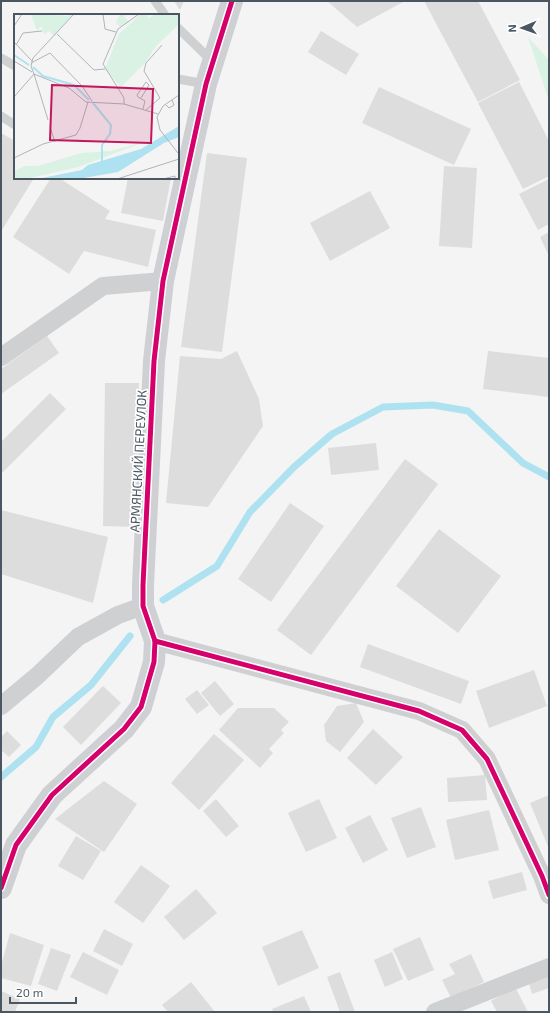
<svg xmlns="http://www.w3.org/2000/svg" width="550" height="1013" font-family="'Exo 2',sans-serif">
  <rect width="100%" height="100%" fill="#f4f4f4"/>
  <polygon fill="#d9f2e3" points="528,37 549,60 549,101"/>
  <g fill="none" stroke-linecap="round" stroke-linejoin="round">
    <g stroke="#aee2f0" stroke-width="7">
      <polyline points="163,600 217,566 250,512 294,467 332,434 383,407 433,405 468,411 523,463 549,477"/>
      <polyline points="1,777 36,747 53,717 91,685 130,636"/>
    </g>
  </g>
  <g fill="#ddddde">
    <polygon points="174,1 184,1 180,10"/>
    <polygon points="327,1 405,1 357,27"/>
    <polygon points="424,1 478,1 520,80 478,102"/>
    <polygon points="321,31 359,54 346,75 308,52"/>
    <polygon points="519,82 549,141 549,176 523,189 478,103"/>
    <polygon points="379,87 471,129 454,165 362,123"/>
    <polygon points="1,133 15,141 15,178 34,178 2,230 1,229"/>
    <polygon points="207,153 247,158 222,352 181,347"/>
    <polygon points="444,166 477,168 472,248 439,246"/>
    <polygon points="51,178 59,178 110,211 105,219 156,230 148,267 84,251 69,274 13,237"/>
    <polygon points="128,178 171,178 163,221 121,213"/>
    <polygon points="549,179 549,224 538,230 519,194"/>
    <polygon points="370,191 390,228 330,261 310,223"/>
    <polygon points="549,232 549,256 540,237"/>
    <polygon points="47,336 59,353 1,394 1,369"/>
    <polygon points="237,351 259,399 263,426 208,507 166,503 180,356 221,359"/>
    <polygon points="488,351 549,358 549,397 483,389"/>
    <polygon points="105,383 139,383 136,527 103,526"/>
    <polygon points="50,393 66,409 1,474 1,442"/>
    <polygon points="376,443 379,470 331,475 328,448"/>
    <polygon points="405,459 438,484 311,655 277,630"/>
    <polygon points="290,503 324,526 271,602 238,579"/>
    <polygon points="1,510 108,537 93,603 1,574"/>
    <polygon points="439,529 501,576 458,633 396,586"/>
    <polygon points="368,644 469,681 461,704 360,667"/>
    <polygon points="534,670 547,706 489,728 476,691"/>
    <polygon points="215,681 234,704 220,716 201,693"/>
    <polygon points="103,686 121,703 81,745 63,727"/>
    <polygon points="197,690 209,705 197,714 185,699"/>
    <polygon points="356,703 364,722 340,752 326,741 324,725 337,706"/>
    <polygon points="238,708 274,708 289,722 281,730 284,733 269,749 273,753 260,768 219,730"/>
    <polygon points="373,729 403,757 376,785 347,758"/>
    <polygon points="7,731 21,745 9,757 1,750 1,737"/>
    <polygon points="214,734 244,760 199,810 171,783"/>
    <polygon points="485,775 487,800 448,802 447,778"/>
    <polygon points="104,781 137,804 104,852 55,819"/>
    <polygon points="549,795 549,849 530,803"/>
    <polygon points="216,799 239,826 226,837 203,811"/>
    <polygon points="319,799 337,838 306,852 288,813"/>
    <polygon points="421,807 436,847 407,858 391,818"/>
    <polygon points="489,810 499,850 455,860 446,820"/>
    <polygon points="370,815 388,850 363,863 345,828"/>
    <polygon points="76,836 101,851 83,880 58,866"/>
    <polygon points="141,865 170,886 143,923 114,902"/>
    <polygon points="522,872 527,890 493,899 488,881"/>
    <polygon points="196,889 217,913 184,940 164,917"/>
    <polygon points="104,929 133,944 122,966 93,951"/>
    <polygon points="302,930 319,968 278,986 262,947"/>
    <polygon points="10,933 44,945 31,986 1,978 1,966"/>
    <polygon points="420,937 434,970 408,981 393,949"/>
    <polygon points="51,948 71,955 57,991 38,984"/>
    <polygon points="83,952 119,970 107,995 70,977"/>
    <polygon points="392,952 403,979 385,987 374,960"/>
    <polygon points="471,954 484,982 451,998 442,980 455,974 449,964"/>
    <polygon points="340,972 355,1012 340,1012 327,977"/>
    <polygon points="549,973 549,988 532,994 528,980"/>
    <polygon points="191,982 215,1012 168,1012 162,1005"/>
    <polygon points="515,987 528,1012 497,1012 491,1001"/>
    <polygon points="1,991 20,999 15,1012 1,1012"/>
    <polygon points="304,996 311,1012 273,1012 272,1009"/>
  </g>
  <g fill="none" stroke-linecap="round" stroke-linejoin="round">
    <g stroke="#ced0d2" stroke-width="9">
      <polyline points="155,1 165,15"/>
      <polyline points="178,28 213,62"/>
      <polyline points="1,58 15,66"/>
      <polyline points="178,79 206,84"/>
      <polyline points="1,116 15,125"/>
    </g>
    <g stroke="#ced0d2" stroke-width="18">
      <polyline points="1,357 103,286 163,281"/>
      <polyline points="155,641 419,711 462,730 487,759 542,876 549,895"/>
      <polyline points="1,706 37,676 78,637 118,615 143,606"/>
      <polyline points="435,1012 549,967"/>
    </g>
    <polyline stroke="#ced0d4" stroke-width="22" points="1,888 16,845 52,795 124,729 141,707 154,662 155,641 143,606 143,585 154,361 163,281 206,84 232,1"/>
    <defs>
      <g id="cycleway">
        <polyline points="155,641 419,711 462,730 487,759 542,876 549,895"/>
        <polyline points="1,888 16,845 52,795 124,729 141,707 154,662 155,641 143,606 143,585 154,361 163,281 206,84 232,1"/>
      </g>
    </defs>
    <use href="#cycleway" stroke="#fff" stroke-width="8"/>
    <use href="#cycleway" stroke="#d6006c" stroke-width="5"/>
  </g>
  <g text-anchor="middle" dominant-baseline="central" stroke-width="3.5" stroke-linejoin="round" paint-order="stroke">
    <g font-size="13" fill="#4a5661" stroke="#fff">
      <text transform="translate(138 461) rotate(-87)">АРМЯНСКИЙ ПЕРЕУЛОК</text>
    </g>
  </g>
  <g transform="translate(14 14)">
    <rect width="165" height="165" fill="#f4f4f4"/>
    <path d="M17,0L54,2L59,0L40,22L35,17L30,20L27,12L23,17ZM106,0H112L110,3L115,8L106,13L102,8ZM127,0H132L135,4L141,0H165V10L142,32L131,49L107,73L91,55L105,20ZM133,127L64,153L12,165H0V157L11,152H24L67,139L97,137Z" fill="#d9f2e3"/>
    <path d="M165,112V123L150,129L104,158L64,165H23L68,156L74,151L127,135Z" fill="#aee2f0"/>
    <path fill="none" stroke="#aee2f0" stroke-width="2" d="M0,41L15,51M19,53L29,62L60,71L75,86M79,89L97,111L96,120L88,131V148"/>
    <path fill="none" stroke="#b0b5b9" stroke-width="1" d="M60,0L19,44L17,52L20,60L55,74L72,88L110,90L144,100M89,0L91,15L102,18M0,12L8,0M43,20L80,56L91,55M0,28L18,47M2,31L9,19L28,17M0,47L18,58M17,49L36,39L68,72L78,87M20,60L34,106M0,83L20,60M127,84L135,71L132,68L123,81L124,83L131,87L129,95M110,90V84L89,50L104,15L125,0M151,90L155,94L160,91L158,86M132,96L146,84L130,57L132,49L148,31M36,113L41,128M164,139L146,116L143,103L149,92L165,81M0,144L29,130L62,121L66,114L74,88M103,165L165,145M149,165L161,162V165"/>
    <path fill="#c2185b" fill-opacity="0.15" stroke="#c2185b" stroke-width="2" d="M38,71L139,75L137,129L36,126Z"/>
    <rect width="165" height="165" fill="none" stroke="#4a5661" stroke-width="2"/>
  </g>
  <rect width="550" height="1013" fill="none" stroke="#4a5661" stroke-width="4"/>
  <g transform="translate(522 28) rotate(268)" stroke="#ffffff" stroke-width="3" paint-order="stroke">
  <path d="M0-3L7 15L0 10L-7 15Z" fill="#4a5661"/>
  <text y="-6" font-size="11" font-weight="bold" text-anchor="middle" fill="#4a5661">N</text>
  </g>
  <path d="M10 997v6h66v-6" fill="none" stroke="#4a5661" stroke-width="2"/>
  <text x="16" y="997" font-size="12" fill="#4a5661" stroke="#ffffff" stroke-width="3" paint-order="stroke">20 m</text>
</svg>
